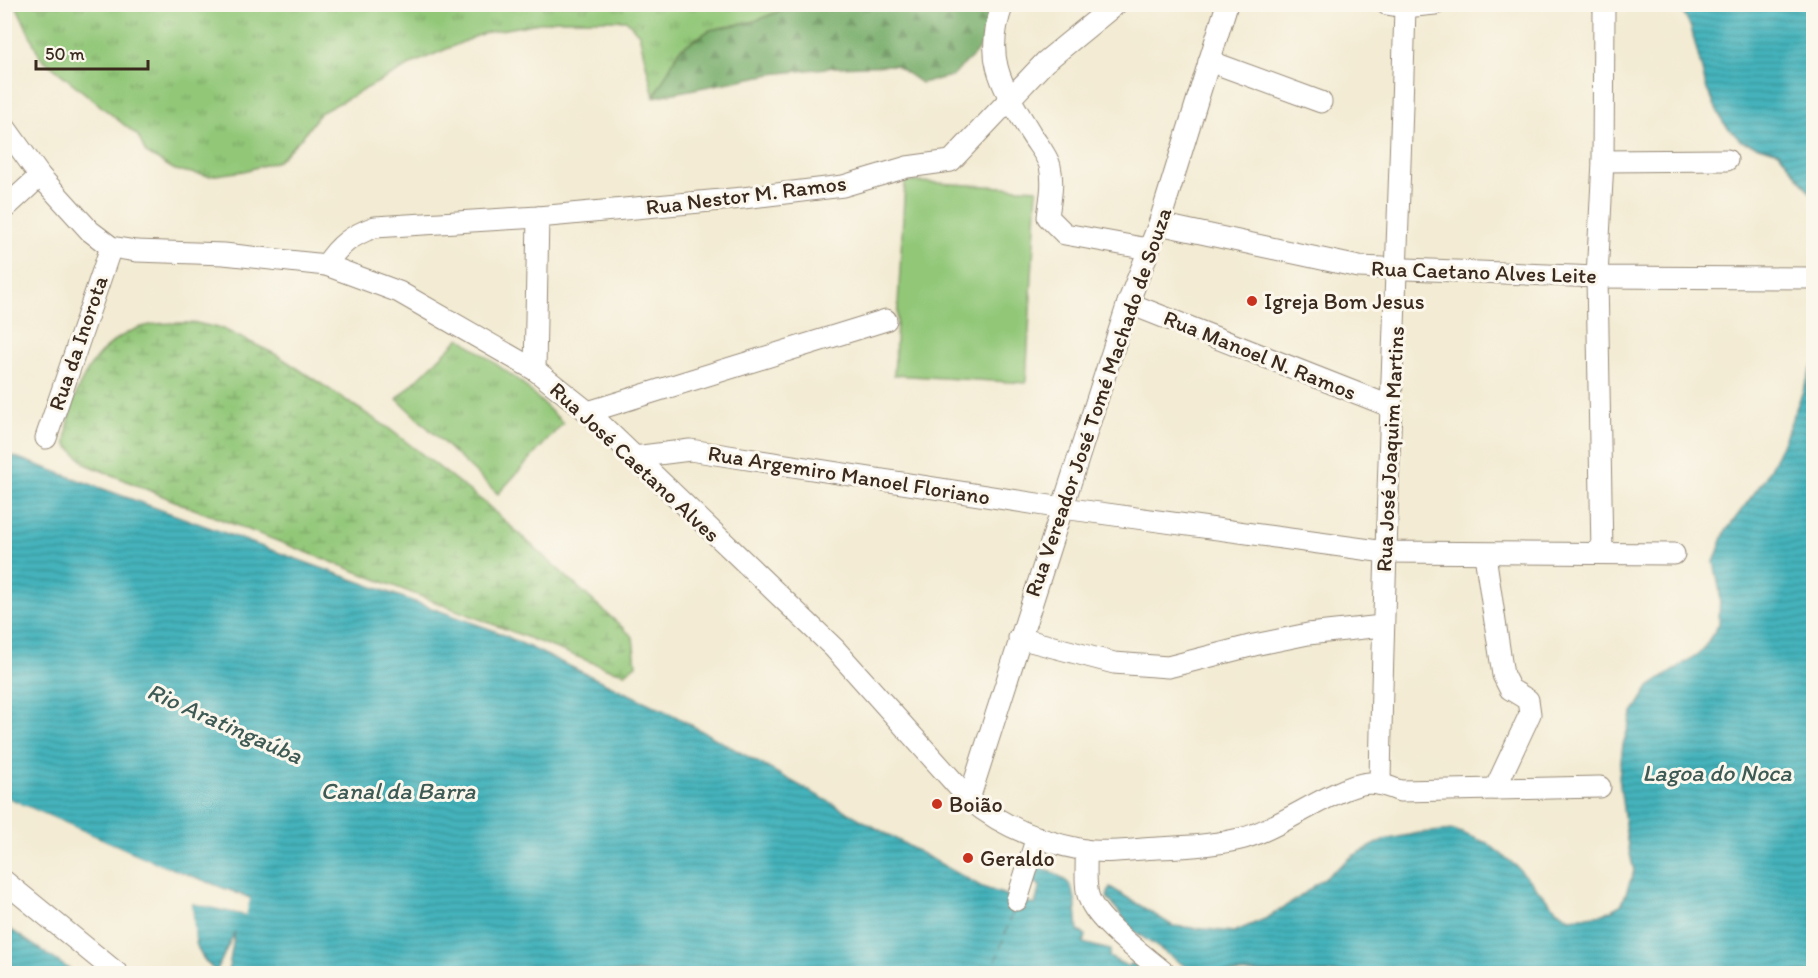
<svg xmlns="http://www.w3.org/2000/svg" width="1818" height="978" font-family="Itim,sans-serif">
  <defs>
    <pattern id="grass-tufts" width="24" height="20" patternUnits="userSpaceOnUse" patternTransform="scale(1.5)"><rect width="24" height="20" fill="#92c778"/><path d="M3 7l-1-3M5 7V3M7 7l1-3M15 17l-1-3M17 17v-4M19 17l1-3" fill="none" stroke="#78a262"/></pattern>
    <pattern id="forest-firs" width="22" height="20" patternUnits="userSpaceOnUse" patternTransform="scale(1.5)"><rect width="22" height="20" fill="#75ac68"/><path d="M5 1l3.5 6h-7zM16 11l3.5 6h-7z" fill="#618c55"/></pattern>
    <pattern id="wetland-marsh" width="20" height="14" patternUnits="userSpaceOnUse" patternTransform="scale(1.5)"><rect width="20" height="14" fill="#92c778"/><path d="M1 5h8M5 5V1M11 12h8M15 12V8" fill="none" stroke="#78a262"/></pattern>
    <pattern id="water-rules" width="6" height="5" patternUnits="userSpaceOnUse" patternTransform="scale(1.5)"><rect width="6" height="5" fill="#44b3bc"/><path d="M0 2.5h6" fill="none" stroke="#3a9298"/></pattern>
  </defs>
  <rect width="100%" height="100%" fill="#fbf7ec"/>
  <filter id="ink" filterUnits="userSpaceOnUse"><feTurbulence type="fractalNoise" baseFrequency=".0167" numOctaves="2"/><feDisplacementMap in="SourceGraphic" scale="12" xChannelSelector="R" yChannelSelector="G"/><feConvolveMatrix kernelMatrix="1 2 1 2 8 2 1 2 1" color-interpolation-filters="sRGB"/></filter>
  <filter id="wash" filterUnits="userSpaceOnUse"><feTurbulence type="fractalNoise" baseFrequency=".008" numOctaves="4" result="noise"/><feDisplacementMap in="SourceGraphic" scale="24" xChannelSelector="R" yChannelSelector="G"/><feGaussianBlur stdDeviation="1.35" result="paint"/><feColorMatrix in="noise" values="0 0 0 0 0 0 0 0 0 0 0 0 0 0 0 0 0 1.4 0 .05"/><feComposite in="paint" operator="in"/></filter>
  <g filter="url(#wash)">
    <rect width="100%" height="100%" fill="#f3ebd3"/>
    <g fill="url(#grass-tufts)" stroke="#66784b" stroke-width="1.5">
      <polygon points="16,5 794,5 755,21 710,30 680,49 654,97 639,34 626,20 556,20 484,33 416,62 320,113 303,136 278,161 244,171 209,176 175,170 146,153 138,136 40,57"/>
      <polygon points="460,338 521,382 563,423 498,494 397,399"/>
    </g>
    <polygon fill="url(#forest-firs)" stroke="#586b43" stroke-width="1.5" points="794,5 1012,5 974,55 952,76 921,83 895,65 835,67 771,74 654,97 680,49 710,30 755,21"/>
    <path fill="url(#wetland-marsh)" stroke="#66784b" stroke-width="1.5" d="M196,323L223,329L277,355L387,427L485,503L633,637L636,665L625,673L609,669L189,507L86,464L66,444C69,396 89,348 136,329C154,322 177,323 196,323Z"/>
    <polygon fill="#92c778" stroke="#66784b" stroke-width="1.5" points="905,181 1037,189 1026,383 894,375"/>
    <g fill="url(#water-rules)" stroke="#406e6d" stroke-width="1.5">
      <polygon points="1679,5 1813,5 1813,196 1779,152 1741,141 1723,122 1707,90 1691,28"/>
      <polygon points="1813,365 1813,973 1195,973 1134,931 1107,897 1110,887 1173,926 1234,932 1267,918 1297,899 1353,856 1384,840 1419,833 1454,830 1487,843 1516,866 1556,909 1570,918 1604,914 1622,904 1634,871 1627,840 1619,777 1623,745 1632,715 1649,687 1702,651 1719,624 1720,592 1714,562 1725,532 1764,480 1782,445"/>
      <path d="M4,453L495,631L673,715L982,887L1035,905L1040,885L1026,880L1035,866C1079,880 1074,889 1078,931L1086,935L1083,943L1110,950L1109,957L1129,967L1131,963L1137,966V973H228L235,931L216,972C190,949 195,935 192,903L245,915L250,898L156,863L5,797Z"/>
      <polygon points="4,925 75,973 5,973"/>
    </g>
    <polygon fill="#f3ebd3" points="5,797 156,863 250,899 246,915 192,903 195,943 201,959 216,973 198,960 192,944 190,901 193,900 244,911 246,900 33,815 4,800"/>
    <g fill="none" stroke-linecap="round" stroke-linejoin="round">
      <polyline stroke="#3e5a55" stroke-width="1.5" stroke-dasharray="8 6" stroke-linecap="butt" points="991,974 1014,909"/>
    </g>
  </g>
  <g filter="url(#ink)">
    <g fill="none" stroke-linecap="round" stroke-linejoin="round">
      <defs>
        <g id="minor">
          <path d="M1003,4C982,60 1003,87 1031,134C1037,144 1047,155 1050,166C1054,184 1050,200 1048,217L1065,234L1148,249"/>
          <polyline points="1386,4 1405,7 1435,4"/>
          <polyline points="1602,4 1604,10 1603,161 1597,277 1602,553"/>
          <polyline points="1209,61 1321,102"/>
          <path d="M4,126L40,176L90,231L111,247L136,251L224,254L326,265L399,292L535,370L588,412L834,648L969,799C1002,827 1042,842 1084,850C1107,854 1134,849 1158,848C1186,847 1217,845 1244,838C1281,828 1337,785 1369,783C1380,783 1390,787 1400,791L1600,787"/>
          <polyline points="1603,161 1727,160"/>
          <polyline points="4,209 40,176"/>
          <polyline points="1159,224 1359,267 1597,277 1814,278"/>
          <path d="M326,265C339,245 352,235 375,227L538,217L743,198L843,186L907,167L951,161L1045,62L1116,4"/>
          <polyline points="1128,303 1392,407"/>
          <polyline points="535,370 538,217"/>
          <polyline points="588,412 886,320"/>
          <polyline points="46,438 111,247"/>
          <polyline points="634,457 690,450 1063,508 1385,552 1674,554"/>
          <polyline points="1485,555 1503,675 1510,689 1528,700 1530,714 1495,789"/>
          <polyline points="1019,638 1114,663 1168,667 1254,645 1308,634 1382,626"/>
          <path d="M1380,784C1384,525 1398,266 1405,7"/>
          <polyline points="969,799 1128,303 1159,224 1227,4"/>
          <path d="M1086,850C1087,864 1084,885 1089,898C1098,923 1145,956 1166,974"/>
          <polyline points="4,881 118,974"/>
          <polyline points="1017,900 1037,837"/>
        </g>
      </defs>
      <use href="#minor" stroke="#978a78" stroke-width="23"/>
      <use href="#minor" stroke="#fff" stroke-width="21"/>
    </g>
  </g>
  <g fill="#c8321e" stroke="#fbf7ec" stroke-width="2">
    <circle cx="1252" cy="301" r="6"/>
    <circle cx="937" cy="804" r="6"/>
    <circle cx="968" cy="858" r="6"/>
  </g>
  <g text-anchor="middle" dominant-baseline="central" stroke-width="6" stroke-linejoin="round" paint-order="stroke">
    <g font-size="22" fill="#3b2a1e" stroke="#fbf7ec">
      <text transform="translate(746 195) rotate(-7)">Rua Nestor M. Ramos</text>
      <text transform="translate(1484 272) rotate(2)">Rua Caetano Alves Leite</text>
      <text transform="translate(78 343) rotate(-71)">Rua da Inorota</text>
      <text transform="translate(1260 355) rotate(22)">Rua Manoel N. Ramos</text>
      <text transform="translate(1098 402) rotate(-71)">Rua Vereador José Tomé Machado de Souza</text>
      <text transform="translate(1390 449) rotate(-87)">Rua José Joaquim Martins</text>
      <text transform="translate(635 462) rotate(43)">Rua José Caetano Alves</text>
      <text transform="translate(849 475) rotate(9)">Rua Argemiro Manoel Floriano</text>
    </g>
    <g font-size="22" fill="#3b2a1e" stroke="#fbf7ec" text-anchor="start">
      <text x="1264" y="301">Igreja Bom Jesus</text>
      <text x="949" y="804">Boião</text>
      <text x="980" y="858">Geraldo</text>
    </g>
    <g font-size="24" font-style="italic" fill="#3e5a55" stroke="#fbf7ec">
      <text transform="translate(225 723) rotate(24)">Rio Aratingaúba</text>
      <text x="1717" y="772">Lagoa do Noca</text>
      <text x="398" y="790">Canal da Barra</text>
    </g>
  </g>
  <rect width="1818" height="978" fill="none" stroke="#fbf7ec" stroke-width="24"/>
  <path d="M36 60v9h112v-9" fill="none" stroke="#3b2a1e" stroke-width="3"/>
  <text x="45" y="60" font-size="18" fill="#3b2a1e" stroke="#fbf7ec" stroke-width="4.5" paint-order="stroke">50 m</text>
</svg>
